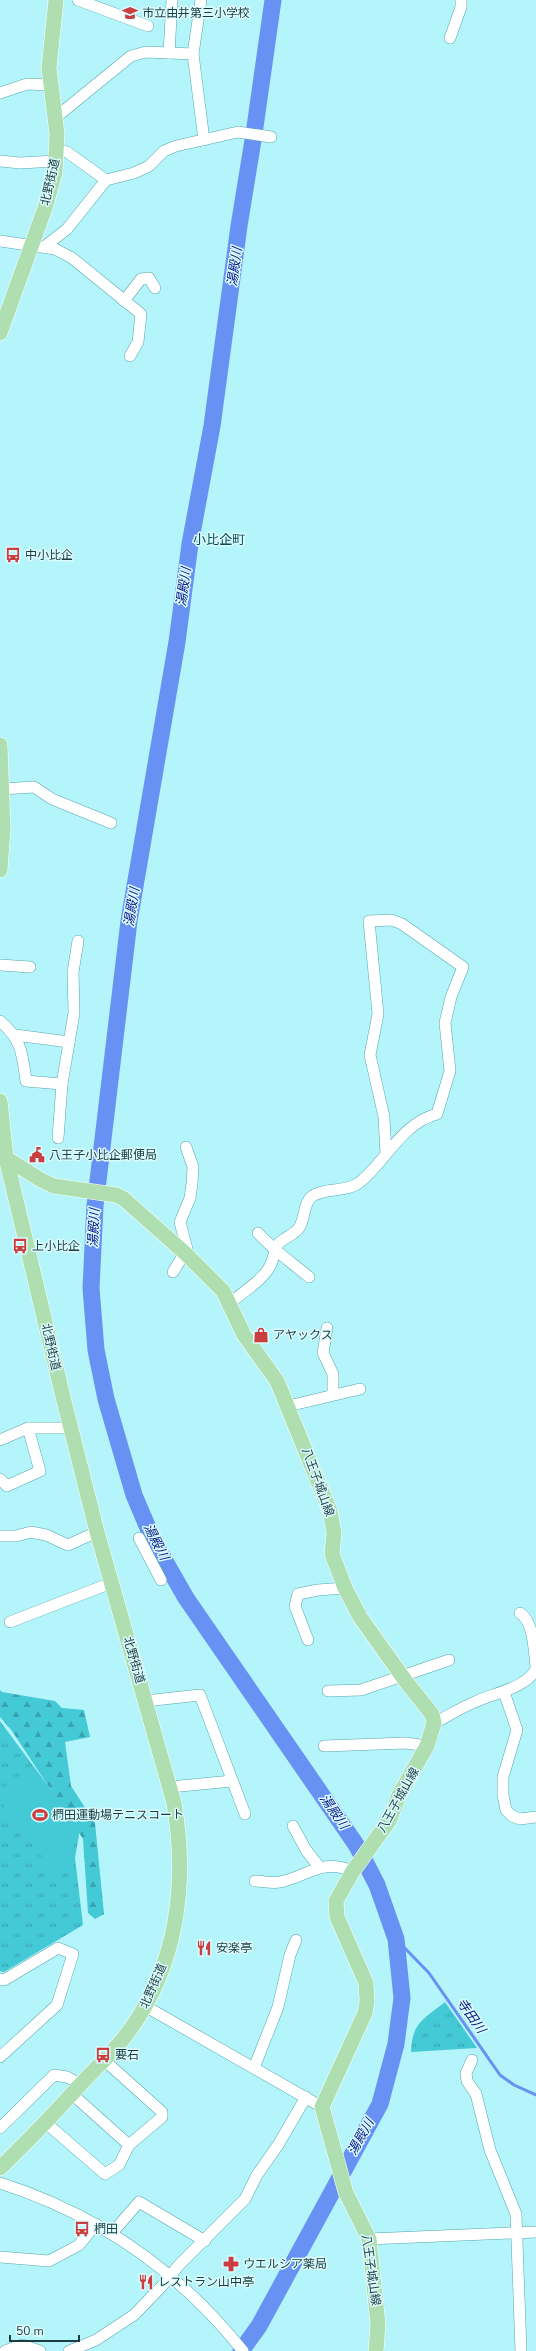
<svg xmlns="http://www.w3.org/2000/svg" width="536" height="2351" font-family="'Nunito Sans','Noto Sans JP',sans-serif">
  <defs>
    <pattern id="forest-firs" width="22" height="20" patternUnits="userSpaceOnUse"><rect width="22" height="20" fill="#44c9d7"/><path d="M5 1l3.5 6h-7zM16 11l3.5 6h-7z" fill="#38a4b0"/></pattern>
    <pattern id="park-tufts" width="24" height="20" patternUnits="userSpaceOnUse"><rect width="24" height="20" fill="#44c9d7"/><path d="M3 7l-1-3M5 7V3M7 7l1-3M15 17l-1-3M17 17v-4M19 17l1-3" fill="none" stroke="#38a4b0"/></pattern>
  </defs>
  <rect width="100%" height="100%" fill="#b4f4fb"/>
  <polygon fill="url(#forest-firs)" points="0,1690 2,1692 55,1701 62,1708 84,1710 90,1737 65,1742 71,1786 95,1823 104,1914 95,1919 88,1913 83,1839 12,1731 0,1717"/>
  <g fill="url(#park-tufts)">
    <polygon points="0,1721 80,1829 75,1858 83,1925 4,1972 0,1971"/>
    <path d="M445,2002L477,2048L411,2052C412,2022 424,2019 445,2002Z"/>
  </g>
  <polygon fill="#44c9d7" points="32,1766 80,1829 63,1842 75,1858 55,1874 0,1801 0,1790"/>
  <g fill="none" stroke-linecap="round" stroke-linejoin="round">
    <polyline stroke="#6791f3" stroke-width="3" points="396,1939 429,1973 500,2075 514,2085 536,2095"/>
    <polyline stroke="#6791f3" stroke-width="17" points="241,2351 259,2326 380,2104 396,2044 402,1998 396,1939 377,1885 357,1846 186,1598 154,1542 134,1495 106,1399 96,1350 91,1288 95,1206 129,921 177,642 190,544 212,426 239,226 254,134 273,0"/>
    <defs>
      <g id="minor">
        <polyline points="78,0 148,26"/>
        <polyline points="450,38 461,7 461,0"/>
        <polyline points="169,53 172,0"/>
        <polyline points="193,54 201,0"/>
        <polyline points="0,93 27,84 50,85"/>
        <polyline points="55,118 131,56 146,52 193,54 204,140"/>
        <polyline points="57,150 67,152 106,180 134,173 149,166 164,151 176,146 238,132 271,137"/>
        <polyline points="0,161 20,163 56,161"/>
        <polyline points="0,241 55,249 72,258 141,314 138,342 130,356"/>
        <polyline points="44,247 67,229 106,180"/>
        <polyline points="124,301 141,279 149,278 155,288"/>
        <polyline points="2,789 34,787 52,799 111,823"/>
        <polyline points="0,965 30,967"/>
        <path d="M0,1021C22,1040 22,1053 26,1081L62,1084"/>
        <polyline points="15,1035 69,1042"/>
        <polyline points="58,1138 62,1084 74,1013 73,972 78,941"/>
        <path d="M258,1233C273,1250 291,1262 309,1277"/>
        <polyline points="173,1272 187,1249 180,1222 190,1198 192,1184 193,1167 186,1147"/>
        <path d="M230,1303C243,1292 262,1281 270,1266C274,1259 274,1249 279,1243C285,1237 294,1235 299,1228C305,1219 303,1205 311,1197C323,1187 347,1193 360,1182C386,1161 402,1123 437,1114L450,1071L445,1023L451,997L463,967L402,924L392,920L369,921L378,1014L370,1055L384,1117L386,1154"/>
        <polyline points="327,1328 323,1353 333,1374 333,1394"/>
        <polyline points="288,1406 360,1389"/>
        <polyline points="0,1440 28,1428 71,1428"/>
        <polyline points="0,1479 7,1486 40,1471 28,1428"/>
        <polyline points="0,1536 16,1536 31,1532 46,1535 68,1545 97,1532"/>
        <polyline points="139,1538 161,1580"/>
        <path d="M520,1613C534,1622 534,1651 536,1666"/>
        <polyline points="10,1622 111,1583"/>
        <polyline points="308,1640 295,1606 298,1594 318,1590 345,1588"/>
        <polyline points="328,1691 361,1690 449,1660"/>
        <polyline points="504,1692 517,1730 503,1777 503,1795 506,1810 512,1816 520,1819 536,1817"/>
        <polyline points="145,1701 200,1695 245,1814"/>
        <path d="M434,1723C448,1716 462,1707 477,1701C495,1693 526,1688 536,1669"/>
        <polyline points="324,1746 406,1743 427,1746"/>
        <polyline points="170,1787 232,1781"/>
        <polyline points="293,1826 306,1850 320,1868"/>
        <path d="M255,1881C263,1881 273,1884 280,1882C309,1876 321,1858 353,1871"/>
        <polyline points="0,1979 4,1980 58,1948 73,1954 57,2005 0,2057"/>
        <polyline points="145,2006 322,2107"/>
        <polyline points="104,2060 162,2112 162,2117 129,2145"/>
        <polyline points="472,2060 466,2073 467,2081 476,2094 490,2150 516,2214 521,2351"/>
        <polyline points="254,2068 278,2007 290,1955 296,1940"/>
        <polyline points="46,2123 105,2174 119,2165 129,2145 72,2094"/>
        <polyline points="0,2128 54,2075 67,2077 80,2084"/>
        <path d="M0,2183C97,2214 179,2271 243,2351"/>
        <polyline points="112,2233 139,2202 205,2241"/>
        <polyline points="369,2239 536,2232"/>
        <polyline points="0,2257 49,2261 79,2245 96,2224"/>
        <polyline points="5,2351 22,2345 40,2351"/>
        <polyline points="69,2351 96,2340 134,2315 162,2286 179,2265 245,2199 257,2175 278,2145 306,2097"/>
      </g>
      <g id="major">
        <polyline points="0,333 45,208 55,173 57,134 49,68 56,0"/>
        <polyline points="0,745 3,829 0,870"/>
        <path d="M0,1101L6,1158L63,1397L97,1532L174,1803C188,1884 177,1967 127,2034C113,2053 95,2068 80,2085C54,2114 28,2141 0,2168"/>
        <polyline points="0,1156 6,1158 41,1180 54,1186 116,1195 124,1199 186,1254 223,1291 244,1335 277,1381 330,1511 334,1533 332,1554 345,1588 360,1617 407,1683 432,1714 434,1723 427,1746 399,1795 389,1821 353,1871 336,1901 337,1917 366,1983 367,2001 365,2013 322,2107 346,2193 369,2239 378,2324 376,2351"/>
      </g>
    </defs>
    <use href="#minor" stroke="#56a7b0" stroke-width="12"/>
    <use href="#major" stroke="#fff" stroke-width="16"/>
    <use href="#minor" stroke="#fff" stroke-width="11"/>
    <use href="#major" stroke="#afdfb0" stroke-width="15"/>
  </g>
  <defs>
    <symbol id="school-bare" viewBox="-9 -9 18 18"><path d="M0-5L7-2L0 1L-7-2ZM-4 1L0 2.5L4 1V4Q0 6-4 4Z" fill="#cc3d3e" stroke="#dcfbfe" stroke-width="2.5" paint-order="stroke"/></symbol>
    <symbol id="bus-bare" viewBox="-9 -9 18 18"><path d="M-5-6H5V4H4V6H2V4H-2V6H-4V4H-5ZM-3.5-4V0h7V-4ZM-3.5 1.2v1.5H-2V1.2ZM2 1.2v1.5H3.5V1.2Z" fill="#cc3d3e" stroke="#dcfbfe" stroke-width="2.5" paint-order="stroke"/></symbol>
    <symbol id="civic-bare" viewBox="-9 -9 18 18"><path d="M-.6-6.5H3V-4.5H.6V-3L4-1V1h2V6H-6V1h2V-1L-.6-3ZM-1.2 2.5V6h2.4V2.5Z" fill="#cc3d3e" stroke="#dcfbfe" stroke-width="2.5" paint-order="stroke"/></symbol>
    <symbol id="shop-bare" viewBox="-9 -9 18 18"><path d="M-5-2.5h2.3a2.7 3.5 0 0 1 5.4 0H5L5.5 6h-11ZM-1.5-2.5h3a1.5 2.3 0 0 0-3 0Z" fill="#cc3d3e" stroke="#dcfbfe" stroke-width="2.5" paint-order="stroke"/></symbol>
    <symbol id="stadium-bare" viewBox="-9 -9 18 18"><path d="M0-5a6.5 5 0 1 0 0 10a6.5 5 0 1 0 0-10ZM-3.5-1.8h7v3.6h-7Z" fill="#cc3d3e" stroke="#dcfbfe" stroke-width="2.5" paint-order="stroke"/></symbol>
    <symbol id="restaurant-bare" viewBox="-9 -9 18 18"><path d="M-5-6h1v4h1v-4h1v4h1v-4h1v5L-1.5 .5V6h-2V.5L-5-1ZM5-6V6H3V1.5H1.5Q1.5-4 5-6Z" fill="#cc3d3e" stroke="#dcfbfe" stroke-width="2.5" paint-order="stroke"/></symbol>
    <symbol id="pharmacy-bare" viewBox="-9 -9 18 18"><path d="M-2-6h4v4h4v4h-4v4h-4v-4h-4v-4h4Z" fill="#cc3d3e" stroke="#dcfbfe" stroke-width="2.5" paint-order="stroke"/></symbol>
  </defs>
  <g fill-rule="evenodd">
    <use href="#school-bare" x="119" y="2" width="22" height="22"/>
    <use href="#bus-bare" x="2" y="544" width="22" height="22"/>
    <use href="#civic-bare" x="26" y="1144" width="22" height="22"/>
    <use href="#bus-bare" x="9" y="1235" width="22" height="22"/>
    <use href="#shop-bare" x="250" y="1324" width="22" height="22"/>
    <use href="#stadium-bare" x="29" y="1804" width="22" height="22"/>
    <use href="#restaurant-bare" x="193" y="1937" width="22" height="22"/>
    <use href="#bus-bare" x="92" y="2044" width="22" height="22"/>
    <use href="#bus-bare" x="71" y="2218" width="22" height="22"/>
    <use href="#pharmacy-bare" x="220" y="2253" width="22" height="22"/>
    <use href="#restaurant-bare" x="135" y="2271" width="22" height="22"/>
  </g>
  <g text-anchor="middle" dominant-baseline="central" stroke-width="3" stroke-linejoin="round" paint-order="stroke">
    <g font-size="12" fill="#1b3d40" stroke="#dcfbfe" text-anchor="start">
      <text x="142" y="13">市立由井第三小学校</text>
      <text x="25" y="555">中小比企</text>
      <text x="49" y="1155">八王子小比企郵便局</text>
      <text x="32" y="1246">上小比企</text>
      <text x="273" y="1335">アヤックス</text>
      <text x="52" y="1815">椚田運動場テニスコート</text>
      <text x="216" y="1948">安楽亭</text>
      <text x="115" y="2055">要石</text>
      <text x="94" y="2229">椚田</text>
      <text x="243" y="2264">ウエルシア薬局</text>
      <text x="158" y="2282">レストラン山中亭</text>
    </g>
    <g font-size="12" fill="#1b3d40" stroke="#dcfbfe">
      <text transform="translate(50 182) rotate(-77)">北野街道</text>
      <text transform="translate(51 1347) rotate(77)">北野街道</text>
      <text transform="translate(318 1482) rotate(70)">八王子城山線</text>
      <text transform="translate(134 1660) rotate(74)">北野街道</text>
      <text transform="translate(398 1800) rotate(-61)">八王子城山線</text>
      <text transform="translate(153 1986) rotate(-66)">北野街道</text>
      <text transform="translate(371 2270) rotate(82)">八王子城山線</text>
    </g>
    <g font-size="13" font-style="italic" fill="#031587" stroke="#dcfbfe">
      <text transform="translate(235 267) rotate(-82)">湯殿川</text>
      <text transform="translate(184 587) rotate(-82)">湯殿川</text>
      <text transform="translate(132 907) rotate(-81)">湯殿川</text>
      <text transform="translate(94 1228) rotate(-87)">湯殿川</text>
      <text transform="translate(156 1542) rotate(63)">湯殿川</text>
      <text transform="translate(334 1812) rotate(55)">湯殿川</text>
      <text transform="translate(471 2016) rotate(55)">寺田川</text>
      <text transform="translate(361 2137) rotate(-61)">湯殿川</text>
    </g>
    <g font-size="13" fill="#054e54" stroke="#dcfbfe">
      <text x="219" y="540">小比企町</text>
    </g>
  </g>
  <path d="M10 2335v6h69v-6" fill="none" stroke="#1b3d40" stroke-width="2"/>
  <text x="16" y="2335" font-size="12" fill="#1b3d40" stroke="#dcfbfe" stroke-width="3" paint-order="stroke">50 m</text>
</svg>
